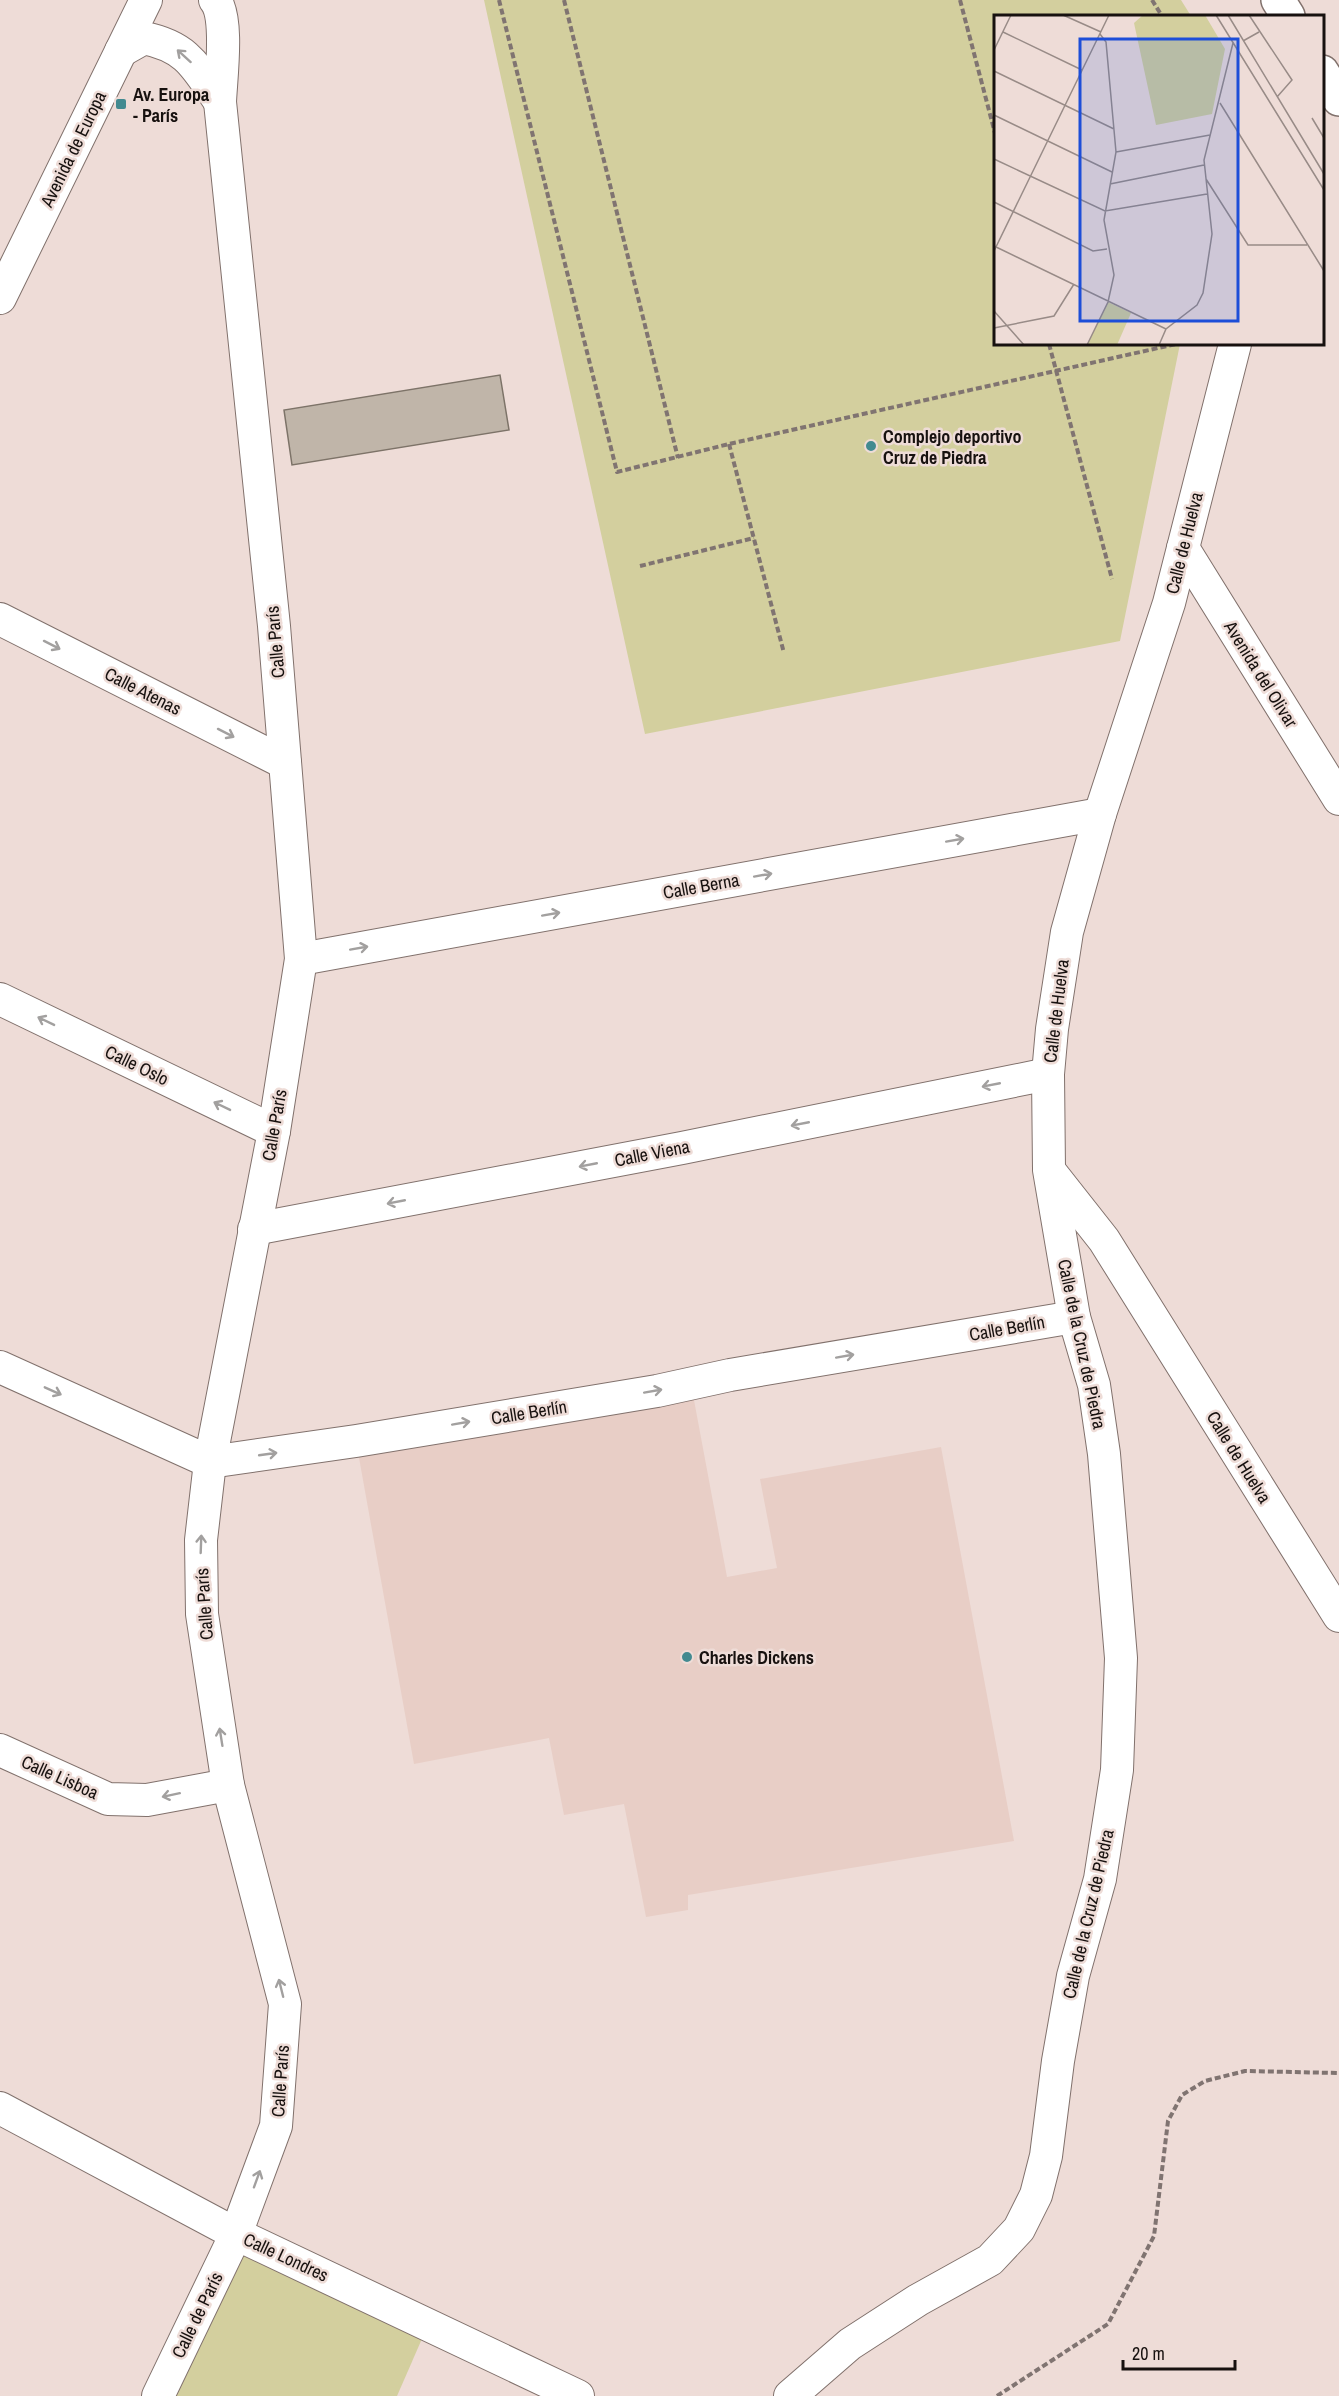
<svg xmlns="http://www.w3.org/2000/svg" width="1339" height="2396" font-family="'Archivo Narrow',sans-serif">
  <rect width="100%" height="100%" fill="#eedcd7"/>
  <polygon fill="#e8cec6" points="691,1384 727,1577 777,1568 760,1479 941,1447 1014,1841 688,1895 688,1910 646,1917 624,1804 564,1815 549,1738 414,1764 356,1441"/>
  <g fill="#d3cf9e">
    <polygon points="484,0 1181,0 1191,16 996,16 996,344 1180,344 1120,641 645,734"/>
    <polygon points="236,2234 428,2325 397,2396 158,2396"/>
  </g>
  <polygon fill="#c0b5a9" stroke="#7d7368" stroke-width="1.5" points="500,375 509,430 292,465 284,410"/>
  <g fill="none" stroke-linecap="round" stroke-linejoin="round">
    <defs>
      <g id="minor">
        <path d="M121,51L144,38C188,47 196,67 220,102"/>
        <polyline points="0,298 146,0"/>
        <polyline points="1183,548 1339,799"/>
        <polyline points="0,619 285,763"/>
        <polyline points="301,959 1100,814"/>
        <polyline points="0,999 274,1131"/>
        <polyline points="1052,1174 1104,1240 1339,1616"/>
        <polyline points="254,1229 682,1148 1048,1074"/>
        <polyline points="0,1367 210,1462 356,1441 657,1391 730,1375 1074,1317"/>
        <polyline points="0,1750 108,1799 147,1800 228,1785"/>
        <polyline points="0,2108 236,2234 578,2396"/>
        <path d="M158,2396L236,2234L276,2126L285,2004L228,1785L202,1614L201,1540L210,1462L274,1131L301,959L274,626L220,102C221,78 229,18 215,0"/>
        <polyline points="790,2396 850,2344 918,2300 990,2260 1019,2229 1036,2195 1046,2156 1058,2061 1073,1976 1100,1879 1117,1770 1121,1658 1104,1454 1094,1385 1074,1317 1049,1170 1048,1074 1052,1029 1067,932 1100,814 1169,603 1235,344"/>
      </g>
      <g id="primary">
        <polyline points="1278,0 1288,16"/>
        <polyline points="1322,72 1339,99"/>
      </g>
    </defs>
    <use href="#minor" stroke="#81716c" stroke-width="34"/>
    <use href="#primary" stroke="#81716c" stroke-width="36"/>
    <g stroke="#807471" stroke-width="4" stroke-dasharray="6 3" stroke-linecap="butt">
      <polyline points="499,0 617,472 729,444 1176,344"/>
      <polyline points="564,0 678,458"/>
      <polyline points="960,0 996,137"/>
      <polyline points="1152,0 1162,16"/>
      <polyline points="1049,344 1112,579"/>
      <polyline points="729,444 784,653"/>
      <polyline points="640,566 754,538"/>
      <polyline points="997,2396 1108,2324 1154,2236 1168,2121 1182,2095 1205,2081 1245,2071 1339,2073"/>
    </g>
    <use href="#minor" stroke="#fff" stroke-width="32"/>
    <use href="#primary" stroke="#fff" stroke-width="33"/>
  </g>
  <defs><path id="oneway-shaft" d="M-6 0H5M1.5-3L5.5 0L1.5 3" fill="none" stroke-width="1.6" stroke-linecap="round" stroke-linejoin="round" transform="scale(1.5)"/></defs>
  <g stroke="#a2a09f">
    <use href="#oneway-shaft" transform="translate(184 56) rotate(-138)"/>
    <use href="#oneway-shaft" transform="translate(52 645) rotate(27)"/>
    <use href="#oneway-shaft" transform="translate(226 733) rotate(27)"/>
    <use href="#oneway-shaft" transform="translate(955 840) rotate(-10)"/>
    <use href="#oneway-shaft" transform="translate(763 875) rotate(-10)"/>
    <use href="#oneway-shaft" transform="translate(551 914) rotate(-10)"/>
    <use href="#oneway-shaft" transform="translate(359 948) rotate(-10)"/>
    <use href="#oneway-shaft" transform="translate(46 1021) rotate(-154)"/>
    <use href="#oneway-shaft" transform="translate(991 1085) rotate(169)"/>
    <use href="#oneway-shaft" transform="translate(222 1106) rotate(-154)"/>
    <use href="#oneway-shaft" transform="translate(800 1124) rotate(169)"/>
    <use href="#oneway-shaft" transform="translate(588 1165) rotate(169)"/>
    <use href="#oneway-shaft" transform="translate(396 1202) rotate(169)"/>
    <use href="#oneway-shaft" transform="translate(845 1356) rotate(-10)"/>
    <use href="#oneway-shaft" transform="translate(53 1391) rotate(24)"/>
    <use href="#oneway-shaft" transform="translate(653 1391) rotate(-10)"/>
    <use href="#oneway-shaft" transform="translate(461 1423) rotate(-10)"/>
    <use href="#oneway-shaft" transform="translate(268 1454) rotate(-8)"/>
    <use href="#oneway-shaft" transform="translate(201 1544) rotate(-88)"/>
    <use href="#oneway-shaft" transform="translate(221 1737) rotate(-99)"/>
    <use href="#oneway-shaft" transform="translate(171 1795) rotate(168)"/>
    <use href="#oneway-shaft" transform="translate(281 1988) rotate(-104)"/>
    <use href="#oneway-shaft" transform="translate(257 2179) rotate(-70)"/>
  </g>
  <g fill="#428a90" stroke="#eedcd7" stroke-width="2">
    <rect x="115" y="98" width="12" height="12" rx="3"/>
    <circle cx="871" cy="446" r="6"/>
    <circle cx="687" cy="1657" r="6"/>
  </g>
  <g text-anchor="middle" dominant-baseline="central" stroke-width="5" stroke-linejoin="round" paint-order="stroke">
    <g font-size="18" font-weight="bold" fill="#17110f" stroke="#eedcd7" text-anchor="start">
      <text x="133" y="94">Av. Europa<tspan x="133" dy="21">- París</tspan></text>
      <text x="883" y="436">Complejo deportivo<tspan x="883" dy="21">Cruz de Piedra</tspan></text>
      <text x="699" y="1657">Charles Dickens</text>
    </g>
    <g font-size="18" fill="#17110f" stroke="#eedcd7">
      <text transform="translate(73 149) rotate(-64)">Avenida de Europa</text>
      <text transform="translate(1184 543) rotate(-76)">Calle de Huelva</text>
      <text transform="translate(275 642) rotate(-95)">Calle París</text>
      <text transform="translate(1261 674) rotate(58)">Avenida del Olivar</text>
      <text transform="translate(143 691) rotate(27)">Calle Atenas</text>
      <text transform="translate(701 886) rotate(-10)">Calle Berna</text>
      <text transform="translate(1056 1011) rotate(-83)">Calle de Huelva</text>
      <text transform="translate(137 1065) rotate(26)">Calle Oslo</text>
      <text transform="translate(274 1125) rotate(-80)">Calle París</text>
      <text transform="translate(652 1153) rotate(-11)">Calle Viena</text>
      <text transform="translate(1007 1328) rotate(-10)">Calle Berlín</text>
      <text transform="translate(1082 1344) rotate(78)">Calle de la Cruz de Piedra</text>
      <text transform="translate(529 1412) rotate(-9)">Calle Berlín</text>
      <text transform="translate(1239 1457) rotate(58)">Calle de Huelva</text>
      <text transform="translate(204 1604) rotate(-94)">Calle París</text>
      <text transform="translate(60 1777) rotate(24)">Calle Lisboa</text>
      <text transform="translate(1088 1914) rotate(-77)">Calle de la Cruz de Piedra</text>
      <text transform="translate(280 2081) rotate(-86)">Calle París</text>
      <text transform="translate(286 2257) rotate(25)">Calle Londres</text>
      <text transform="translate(197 2315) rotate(-64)">Calle de París</text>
    </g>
  </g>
  <g transform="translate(994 15)">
    <rect width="330" height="330" fill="#eedcd7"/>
    <path d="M149,0H211L231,34L218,99L162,110L140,8ZM114,287L137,298L123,330H93Z" fill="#d3cf9e"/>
    <path fill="none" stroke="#988b87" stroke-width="1.5" d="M69,0L107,17M222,0L330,175M234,0L330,159M255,0L298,65L283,82M9,17L88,55M249,26L265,17M0,35L17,0M0,56L120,114M226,88L330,256M0,100L118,157M318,103L330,123M122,137L216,120M0,144L111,196L213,179M212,164L254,230H313M116,169L210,150M0,187L99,236L113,234M0,231L172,314M0,236L115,0M0,296L30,330M0,313L60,301L80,269M93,330L114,287L120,260L110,205L122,137L112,27L106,19M165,330L172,314L203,290L209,278L218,219L210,145L239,28"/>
    <path fill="#1d4ed8" fill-opacity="0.15" stroke="#1d4ed8" stroke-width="3" d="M86,24H244V306H86Z"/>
    <rect width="330" height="330" fill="none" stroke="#17110f" stroke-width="3"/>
  </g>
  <path d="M1123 2360v9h112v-9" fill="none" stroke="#17110f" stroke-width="3"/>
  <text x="1132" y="2360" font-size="18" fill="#17110f" stroke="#eedcd7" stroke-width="4.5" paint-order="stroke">20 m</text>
</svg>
